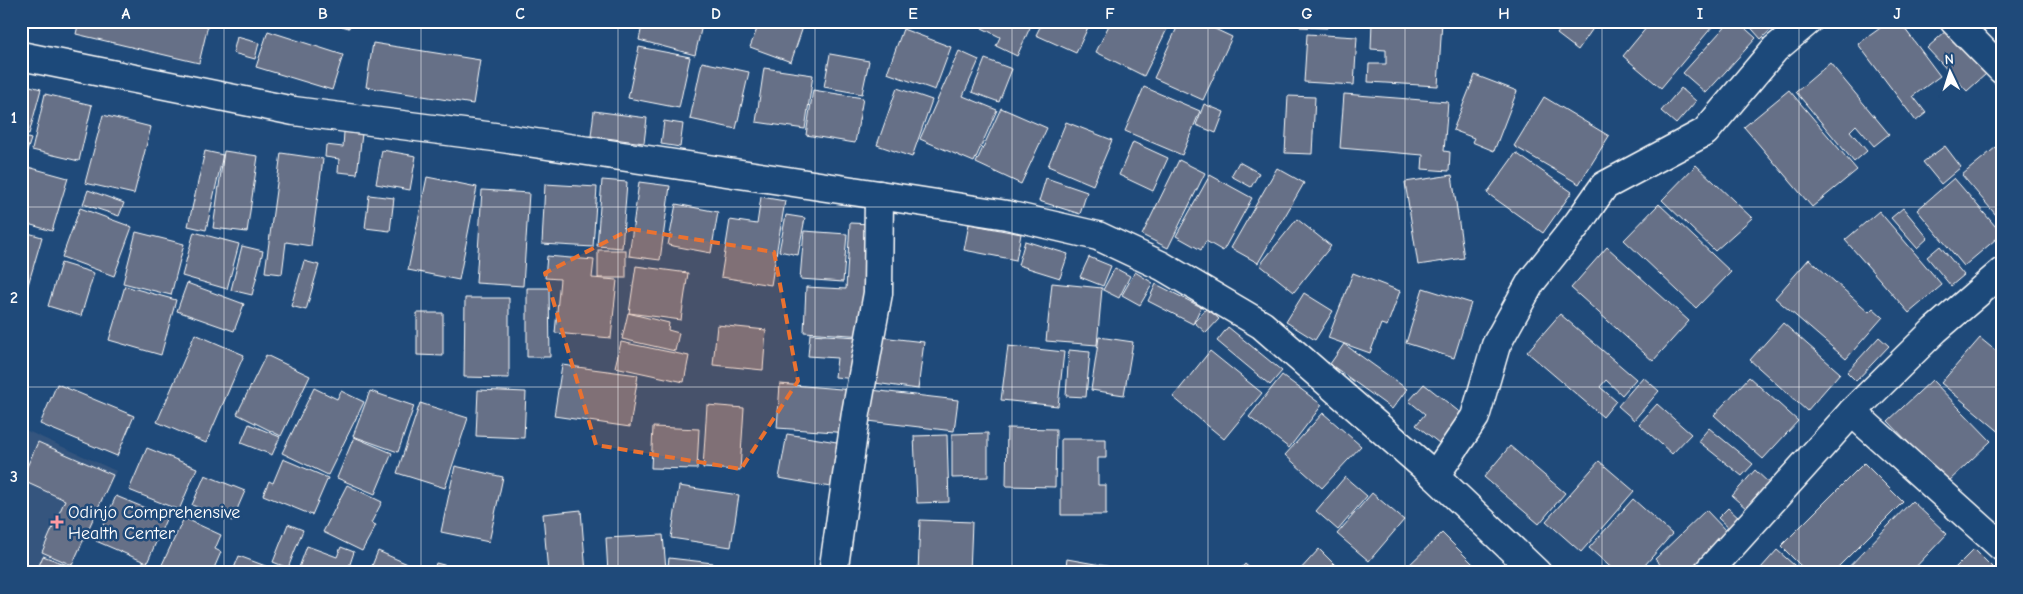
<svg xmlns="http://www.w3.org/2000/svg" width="2023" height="594" font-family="'Comic Neue',sans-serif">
  <rect width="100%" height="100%" fill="#1f4a7a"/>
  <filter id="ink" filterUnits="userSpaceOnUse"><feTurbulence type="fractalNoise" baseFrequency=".02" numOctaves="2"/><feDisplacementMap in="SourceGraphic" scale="10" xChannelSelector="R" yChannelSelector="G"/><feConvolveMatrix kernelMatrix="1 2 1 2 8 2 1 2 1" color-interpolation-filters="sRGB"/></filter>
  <g filter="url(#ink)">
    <polygon fill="#34557e" points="21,428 116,471 70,573 21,573"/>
    <g fill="#667087" stroke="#fff">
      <polygon points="79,21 209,21 199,63 76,34"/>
      <polygon points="324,21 350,21 349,28"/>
      <polygon points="643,21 703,21 695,55 639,40"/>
      <polygon points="760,21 786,21 803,27 791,62 750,47"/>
      <polygon points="985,21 1033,21 1017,56 996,46 1000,37 982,28"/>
      <polygon points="1043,21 1091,21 1076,53 1036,35"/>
      <polygon points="1111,21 1161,21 1169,25 1144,76 1096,52"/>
      <polygon points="1180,21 1198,21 1232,37 1203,100 1154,78"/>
      <polygon points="1300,21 1327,21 1327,28 1300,27"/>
      <polygon points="1372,21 1442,21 1438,86 1368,82 1369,64 1386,64 1386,50 1371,49"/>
      <polygon points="1566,21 1586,21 1594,27 1578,50 1557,34"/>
      <polygon points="1652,21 1717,21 1661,88 1623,56"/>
      <polygon points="1730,21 1737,21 1756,38 1706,93 1683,73"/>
      <polygon points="1745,21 1780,21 1761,39"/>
      <polygon points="1890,21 1899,21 1940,76 1913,96 1926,113 1916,121 1858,44"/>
      <polygon points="903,29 951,47 935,90 887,73"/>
      <polygon points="1947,30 1986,74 1967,91 1927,48"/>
      <polygon points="268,31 343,55 332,90 256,67"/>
      <polygon points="1307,34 1357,37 1354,85 1304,82"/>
      <polygon points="237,37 259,43 255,59 233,53"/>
      <polygon points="373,43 480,60 473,104 366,87"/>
      <polygon points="639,47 690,57 679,108 628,98"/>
      <polygon points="959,51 979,60 963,96 997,110 974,162 920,139"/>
      <polygon points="830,54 869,61 862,94 824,87"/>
      <polygon points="985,59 1012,69 999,102 972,92"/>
      <polygon points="702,62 749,72 736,129 690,119"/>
      <polygon points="1830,63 1889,134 1874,146 1856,125 1850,131 1867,151 1854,162 1796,92"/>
      <polygon points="764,68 813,75 805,129 756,122"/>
      <polygon points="1475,75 1517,91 1494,151 1472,142 1474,138 1453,130"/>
      <polygon points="23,84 41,89 29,134 21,132 21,92"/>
      <polygon points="1144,87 1200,111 1182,155 1125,131"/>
      <polygon points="897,88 932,100 912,157 877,145"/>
      <polygon points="1681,88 1696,101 1676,124 1661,111"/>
      <polygon points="813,90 863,98 855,143 806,135"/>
      <polygon points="1789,90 1857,170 1812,207 1744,127"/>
      <polygon points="45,94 92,105 79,161 32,150"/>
      <polygon points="1344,94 1448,102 1444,151 1450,152 1449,171 1422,169 1423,155 1340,148"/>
      <polygon points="1288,96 1315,97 1312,154 1285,153"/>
      <polygon points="1544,97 1609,136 1579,184 1514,146"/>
      <polygon points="1204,104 1224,112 1216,133 1196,125"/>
      <polygon points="1001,108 1047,128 1021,184 976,163"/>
      <polygon points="594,111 647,118 644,143 591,136"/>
      <polygon points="103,115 151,127 134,194 85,183"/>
      <polygon points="664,121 683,124 680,147 661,144"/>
      <polygon points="1066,122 1112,140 1093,185 1048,166"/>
      <polygon points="344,132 362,134 357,174 338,172 339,159 325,157 326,145 343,147"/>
      <polygon points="21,136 31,139 23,164 21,164"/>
      <polygon points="1133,142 1168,158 1153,191 1119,175"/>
      <polygon points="2001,143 2002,143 2002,222 1962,175"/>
      <polygon points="1945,146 1961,167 1941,184 1923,162"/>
      <polygon points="382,150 416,156 410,190 376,184"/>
      <polygon points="205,151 223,155 206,230 188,226"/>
      <polygon points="224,151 258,156 247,232 213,228"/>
      <polygon points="281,153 323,159 311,246 286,242 282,274 265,272"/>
      <polygon points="1516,153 1572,192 1543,233 1487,193"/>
      <polygon points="1179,160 1205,173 1168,248 1142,235"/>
      <polygon points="1239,162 1259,173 1251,187 1231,176"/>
      <polygon points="1696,165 1752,218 1715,251 1662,200"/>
      <polygon points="28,167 68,178 52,231 21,222 21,173 25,174"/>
      <polygon points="1277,168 1304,183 1258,263 1231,248"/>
      <polygon points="1210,175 1252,198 1223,251 1206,241 1201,250 1176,236"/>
      <polygon points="1452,175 1464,258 1418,265 1405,182"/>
      <polygon points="427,177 477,187 459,280 408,270"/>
      <polygon points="1046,178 1087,192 1080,214 1039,201"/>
      <polygon points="1954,178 2002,234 1964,266 1917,210"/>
      <polygon points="602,180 627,182 622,248 597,246"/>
      <polygon points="639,182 670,186 660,260 629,256"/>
      <polygon points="545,184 597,187 593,247 542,244"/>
      <polygon points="88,190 124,203 119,216 83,204"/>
      <polygon points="482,190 529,193 523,286 476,283"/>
      <polygon points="369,195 394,198 390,231 365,228"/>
      <polygon points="761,197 785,201 771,285 721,277 730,220 757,224"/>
      <polygon points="676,204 718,212 711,253 668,245"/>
      <polygon points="1659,204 1731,272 1696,308 1624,240"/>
      <polygon points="80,208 132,227 114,276 62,257"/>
      <polygon points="1903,208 1928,238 1917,248 1891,218"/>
      <polygon points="1879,211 1942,285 1909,313 1845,240"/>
      <polygon points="786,215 805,218 798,255 779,251"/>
      <polygon points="1297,219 1331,246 1294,292 1260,265"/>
      <polygon points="850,223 872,224 865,336 804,332 806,287 846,289"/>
      <polygon points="969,224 1021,234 1016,260 964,250"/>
      <polygon points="21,231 42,237 21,309"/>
      <polygon points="804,231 847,234 843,282 800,279"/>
      <polygon points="136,232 184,244 171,295 123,283"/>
      <polygon points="194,232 239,244 227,289 182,276"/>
      <polygon points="1025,241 1068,254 1060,278 1018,265"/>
      <polygon points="242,246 263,251 252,295 231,290"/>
      <polygon points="1940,246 1964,275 1951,286 1927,257"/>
      <polygon points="1607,247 1689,321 1653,361 1571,288"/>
      <rect x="598" y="250" width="28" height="28"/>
      <polygon points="547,256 594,260 592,278 617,280 611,338 555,333 560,279 545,278"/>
      <polygon points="1089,257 1111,266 1103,286 1080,277"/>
      <polygon points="1809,259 1869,312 1873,308 1883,317 1846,359 1775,298"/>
      <polygon points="304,261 319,265 306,310 291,306"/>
      <polygon points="61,263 94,273 81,316 48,306"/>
      <polygon points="636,266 688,273 681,320 629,313"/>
      <polygon points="1115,268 1130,276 1119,298 1103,290"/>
      <polygon points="1135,272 1153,283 1140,305 1122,295"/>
      <polygon points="1353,273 1400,291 1387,326 1381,324 1370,353 1328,338"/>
      <polygon points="187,283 244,304 234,331 177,311"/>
      <polygon points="1052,283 1102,288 1097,345 1046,341"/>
      <polygon points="1156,284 1201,307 1193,324 1148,301"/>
      <polygon points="125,286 176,300 161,355 109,340"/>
      <polygon points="527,288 549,288 550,357 527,357"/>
      <polygon points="1423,288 1471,303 1454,358 1406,343"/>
      <polygon points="1304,293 1333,311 1315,340 1286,322"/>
      <polygon points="465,298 509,298 509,378 464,377"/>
      <polygon points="1207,308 1219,319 1206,333 1194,322"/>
      <polygon points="417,313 443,313 443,356 417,355"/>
      <polygon points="628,313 669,323 668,330 679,333 675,351 622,339"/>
      <polygon points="1560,314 1636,379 1622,395 1606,380 1600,387 1616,401 1603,417 1527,352"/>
      <polygon points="1783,323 1840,373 1807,411 1750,360"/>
      <polygon points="717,325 766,330 763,370 713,365"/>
      <polygon points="1228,327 1282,371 1270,385 1217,341"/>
      <polygon points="195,334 244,355 206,443 157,422"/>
      <polygon points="810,334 858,337 856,379 835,377 837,358 808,356"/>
      <polygon points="881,337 924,342 918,389 875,383"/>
      <polygon points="1099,337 1133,342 1124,395 1091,390"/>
      <polygon points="1879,337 1889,346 1856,381 1847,372"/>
      <polygon points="1980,338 2002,356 2002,434 1941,383"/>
      <polygon points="621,342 689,356 684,382 615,367"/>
      <polygon points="1344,344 1407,389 1392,409 1330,364"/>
      <polygon points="1008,346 1064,352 1058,406 1001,400"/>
      <polygon points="1069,350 1090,352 1086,397 1066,396"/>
      <polygon points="1210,351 1262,393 1224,439 1173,397"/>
      <polygon points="266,355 310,376 281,436 237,414"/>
      <polygon points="562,365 638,375 630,427 554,416"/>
      <polygon points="1282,375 1322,405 1289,448 1249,417"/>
      <polygon points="1643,377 1659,391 1634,420 1618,406"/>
      <polygon points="1749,377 1798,421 1763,459 1714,415"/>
      <polygon points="1932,380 1991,441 1947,483 1888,421"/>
      <polygon points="57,384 134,416 117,456 40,424"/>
      <polygon points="780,384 853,390 850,433 777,428"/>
      <polygon points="1424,384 1462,414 1439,443 1416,425 1425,414 1409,401"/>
      <polygon points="314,388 337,399 341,391 364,402 328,475 282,453"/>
      <polygon points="478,390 526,392 524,438 476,436"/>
      <polygon points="871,390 958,400 954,431 868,421"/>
      <polygon points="370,391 414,406 398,452 353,436"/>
      <polygon points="420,403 468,418 445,488 397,473"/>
      <polygon points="1657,404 1691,434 1672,454 1639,424"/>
      <polygon points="707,405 744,408 740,470 703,468"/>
      <polygon points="1323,413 1361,446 1322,488 1285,455"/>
      <polygon points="249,424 280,437 272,455 241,443"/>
      <polygon points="653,427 699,429 697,469 651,468"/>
      <polygon points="1007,428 1056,429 1055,487 1006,486"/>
      <polygon points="1709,428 1753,464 1742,476 1698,441"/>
      <polygon points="988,433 988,477 952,478 952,434"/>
      <polygon points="787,434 843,443 836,488 779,478"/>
      <polygon points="947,435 949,502 917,503 914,436"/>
      <polygon points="354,437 392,453 375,494 337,478"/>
      <polygon points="1061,439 1106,439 1106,458 1098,458 1098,485 1106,485 1106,515 1061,515"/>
      <polygon points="38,442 113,475 72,565 42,552 65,500 21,480"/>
      <polygon points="1510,446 1565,493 1539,524 1484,477"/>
      <polygon points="147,448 197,468 179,510 129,490"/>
      <polygon points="283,459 328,478 312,515 263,495 269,481 273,483"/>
      <polygon points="1599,461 1634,491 1581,552 1546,521"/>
      <polygon points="1864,463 1903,502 1832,573 1808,573 1781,546"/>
      <polygon points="455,466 503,477 489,542 441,532"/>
      <polygon points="1755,470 1770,484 1747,509 1732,496"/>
      <polygon points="205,475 245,491 232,521 192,505"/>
      <polygon points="1345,477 1367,496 1338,530 1316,511"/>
      <polygon points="347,485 382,502 371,523 376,525 362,551 323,532"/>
      <polygon points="679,486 739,495 731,547 671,538"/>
      <polygon points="1372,493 1404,520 1369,561 1337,534"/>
      <polygon points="116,496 167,517 147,563 96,541"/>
      <polygon points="1633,499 1672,534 1638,573 1617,573 1589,548"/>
      <polygon points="1912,501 1947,534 1910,573 1843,573"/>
      <polygon points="1728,508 1741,520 1732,531 1718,518"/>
      <polygon points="581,510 586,573 548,573 543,514"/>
      <polygon points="1706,510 1728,533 1688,573 1668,573 1655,559"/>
      <polygon points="184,518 221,535 215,549 221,552 212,573 159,571"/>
      <polygon points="920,520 972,522 970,573 918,573"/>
      <polygon points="288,524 303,530 288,568 273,562"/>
      <polygon points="1442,533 1473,564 1464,573 1401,573"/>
      <polygon points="663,535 666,569 656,570 656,573 608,573 606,538"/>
      <polygon points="307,546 337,557 341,547 354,552 347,573 297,573"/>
      <polygon points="1319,549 1343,573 1298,572"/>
      <polygon points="1974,549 1998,573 1950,573"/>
      <polygon points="1777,550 1803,573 1767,573 1761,568"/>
      <polygon points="378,551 419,569 418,573 369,573"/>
      <polygon points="43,556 70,566 67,573 36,573"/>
      <polygon points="239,556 284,573 232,573"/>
      <polygon points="669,558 713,563 712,573 667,573"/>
      <polygon points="1067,559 1145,573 1065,573"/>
      <polygon points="436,563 474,573 433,573"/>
      <polygon points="1245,564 1255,573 1237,573"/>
      <polygon points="1477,564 1486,573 1468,573"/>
      <polygon points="718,566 763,571 763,573 717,573"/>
    </g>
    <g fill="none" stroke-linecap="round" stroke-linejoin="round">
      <defs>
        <g id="minor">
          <polyline points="1954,21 2002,70"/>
          <polyline points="21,56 294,111 502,138 879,195 1007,215 1098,236 1162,266 1262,325 1435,476 1537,573"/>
          <polyline points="1852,412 2002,547"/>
          <polyline points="1435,476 1475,417 1496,345 1531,282 1578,223 1604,186 1705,132 1775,49 1808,21"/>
          <polyline points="833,573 856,413 878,293 879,195"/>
          <polyline points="1707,573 1852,412 1935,330 2002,272"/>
        </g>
      </defs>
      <use href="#minor" stroke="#fff" stroke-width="31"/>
      <use href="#minor" stroke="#1f4a7a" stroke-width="28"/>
    </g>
  </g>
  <path fill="#eb7230" fill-opacity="0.2" stroke="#eb7230" stroke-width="4" stroke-dasharray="10 6" stroke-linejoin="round" d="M631,229L774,252L798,381L741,469L596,445L545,273Z"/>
  <path fill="none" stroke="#fff" stroke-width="1" stroke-opacity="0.55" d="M224,21V573M421,21V573M618,21V573M815,21V573M1012,21V573M1208,21V573M1405,21V573M1602,21V573M1799,21V573M21,207H2002M21,387H2002"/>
  <path fill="#ff9aa2" stroke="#1f4a7a" stroke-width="2" d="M54.5 514.5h5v5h5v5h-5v5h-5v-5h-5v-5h5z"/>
  <g text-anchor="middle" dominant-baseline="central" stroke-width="5" stroke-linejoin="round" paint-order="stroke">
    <g font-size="18" fill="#fff" stroke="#1f4a7a" text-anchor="start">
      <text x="68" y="512">Odinjo Comprehensive<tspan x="68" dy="21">Health Center</tspan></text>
    </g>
  </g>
  <rect width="2023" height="594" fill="none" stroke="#1f4a7a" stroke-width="55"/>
  <g transform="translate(1950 72) rotate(356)" stroke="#1f4a7a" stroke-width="4" paint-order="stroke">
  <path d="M0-4L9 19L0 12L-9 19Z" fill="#ffffff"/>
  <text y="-8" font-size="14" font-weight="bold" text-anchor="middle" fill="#ffffff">N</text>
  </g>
  <rect x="28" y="28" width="1968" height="538" fill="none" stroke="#fff" stroke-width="2"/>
  <g font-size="16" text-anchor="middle" font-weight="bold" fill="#fff">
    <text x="126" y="19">A</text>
    <text x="323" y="19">B</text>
    <text x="520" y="19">C</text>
    <text x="716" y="19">D</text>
    <text x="913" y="19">E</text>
    <text x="1110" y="19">F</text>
    <text x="1307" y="19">G</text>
    <text x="1504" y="19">H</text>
    <text x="1700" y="19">I</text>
    <text x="1897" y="19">J</text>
    <text x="14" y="123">1</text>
    <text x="14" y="303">2</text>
    <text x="14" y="482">3</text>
  </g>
</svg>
